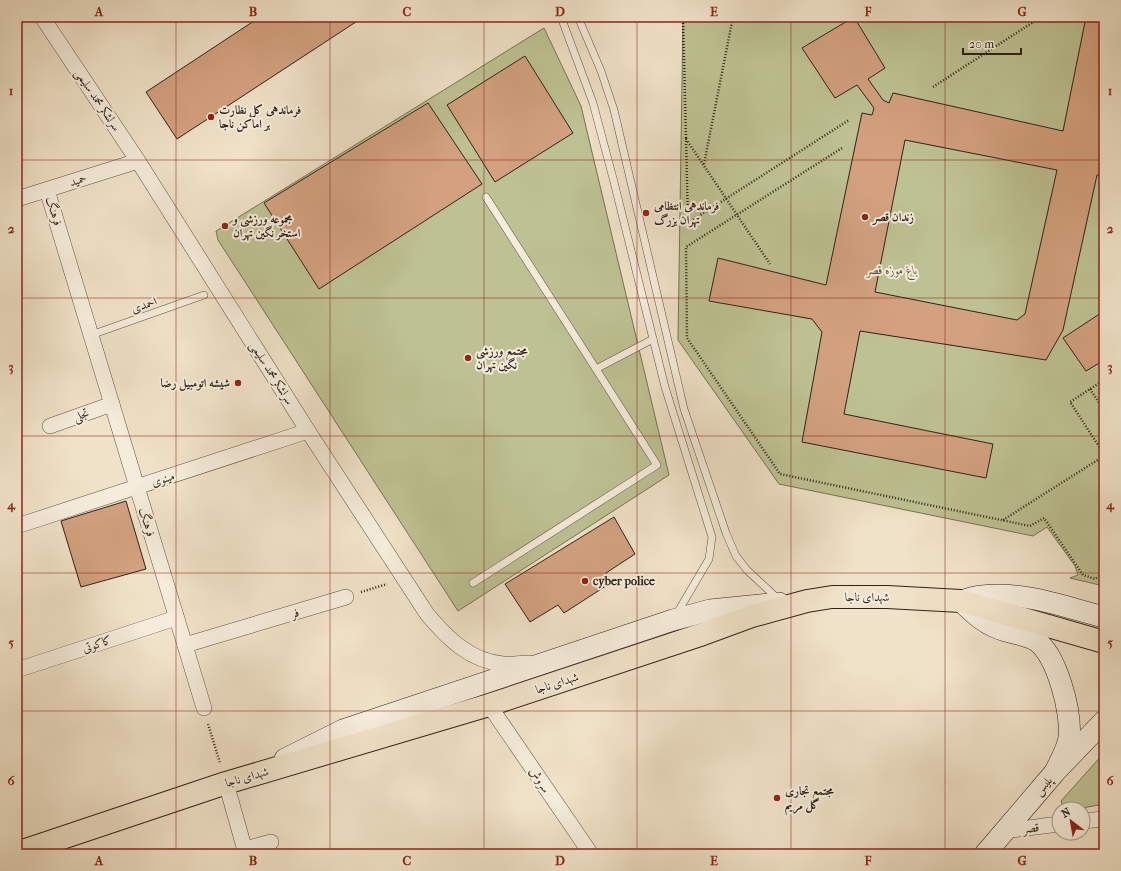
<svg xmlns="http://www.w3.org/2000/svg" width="1121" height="871" font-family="'IM FELL French Canon',Amiri,serif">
  <rect width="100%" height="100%" fill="#f0e2c8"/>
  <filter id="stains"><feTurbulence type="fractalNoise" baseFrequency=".005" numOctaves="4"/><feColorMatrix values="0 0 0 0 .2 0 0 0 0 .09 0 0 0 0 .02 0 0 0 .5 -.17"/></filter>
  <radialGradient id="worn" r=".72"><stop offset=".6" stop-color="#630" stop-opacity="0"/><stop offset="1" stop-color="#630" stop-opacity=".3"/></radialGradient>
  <g fill="#bec293" stroke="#777257">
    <polygon points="683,17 1104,17 1104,586 1070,578 1078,575 1075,566 1047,527 1033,536 779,484 678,340"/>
    <polygon points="544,28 581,106 669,475 458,611 218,240 216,231"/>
    <polygon points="1104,753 1104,804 1077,809 1064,809 1061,801"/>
  </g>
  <g fill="#d3a17f" stroke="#30211b" fill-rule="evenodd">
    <polygon points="260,17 362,18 177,139 146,92"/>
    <path d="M854,17L885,68L868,79L883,100L889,103L893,93L1063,131L1086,17L1104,18V113L1102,123L1104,126V176L1097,175L1063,330L1046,360L860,331L844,414L993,444L986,478L802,442L822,332L812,319L709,301L718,258L826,285L862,113L872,115L874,108L857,85L835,98L802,48ZM905,140L1057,170L1025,314L1017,320L875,292Z"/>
    <polygon points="525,56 573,133 495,182 447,105"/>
    <polygon points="428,103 482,184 319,289 264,203"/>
    <polygon points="1104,311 1104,360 1086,371 1063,338"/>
    <polygon points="126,501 146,569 81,587 61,521"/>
    <polygon points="614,517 635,554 606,573 612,582 564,613 558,605 530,622 505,584"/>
  </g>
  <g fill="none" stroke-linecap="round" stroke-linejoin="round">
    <defs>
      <g id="service">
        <polyline points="561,17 593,103 614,182 665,387 712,537 709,559 676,615"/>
        <polyline points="578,17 601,71 614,110 684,409 726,533 736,556 747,570 779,600"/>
        <polyline points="486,197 596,369 653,339"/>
        <polyline points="91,335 204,295"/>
        <polyline points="473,583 657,465 596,369"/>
      </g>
      <g id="minor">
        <path d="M42,17L138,161L308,431L427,614C447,638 470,661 503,664C511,665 519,663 528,663"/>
        <polyline points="47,190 204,708"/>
        <polyline points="17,199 138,161"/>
        <polyline points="50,426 112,404"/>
        <polyline points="17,526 308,431"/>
        <polyline points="185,645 346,597"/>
        <polyline points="17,670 176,618"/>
        <polyline points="489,705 591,854"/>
        <polyline points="226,783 246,854"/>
        <polyline points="1083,821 1104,819"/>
        <polyline points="1004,831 1059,824"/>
        <polyline points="245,849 271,842"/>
      </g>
      <g id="secondary">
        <polyline points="285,759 343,730 673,620 710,610 779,603"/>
        <path d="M1055,772C1060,761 1067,750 1069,738C1072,713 1057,654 1035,640C1026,635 1016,634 1006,631C987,626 975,615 961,601C968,599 975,596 982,596C1024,591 1064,607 1104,617"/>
        <polyline points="985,854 1055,772 1104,721"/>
      </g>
      <polyline id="primary" points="17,853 226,783 489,705 703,634 752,616 807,601 832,597 887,597 961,601 1104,642"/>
    </defs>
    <use href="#service" stroke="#605146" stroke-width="8"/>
    <use href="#minor" stroke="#605146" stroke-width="16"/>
    <use href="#secondary" stroke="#30211b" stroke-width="22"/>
    <use href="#primary" stroke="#30211b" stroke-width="24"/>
    <g stroke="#30211b" stroke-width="2.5" stroke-dasharray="1 2" stroke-linecap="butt">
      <polyline points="683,17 686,139"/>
      <polyline points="933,87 1041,17"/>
      <polyline points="842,148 686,247 687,338 780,474 1030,526 1044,518 1083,575 1095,579 1104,573"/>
      <polyline points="704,164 733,17"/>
      <polyline points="688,223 686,139 770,264"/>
      <polyline points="688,223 849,120"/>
      <polyline points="1104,380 1070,402 1104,454"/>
      <polyline points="1090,389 1104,410"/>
      <polyline points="1003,520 1104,456"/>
      <polyline points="361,592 387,584"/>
      <polyline points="208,724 220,763"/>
    </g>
    <use href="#service" stroke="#f5ecdb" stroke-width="7"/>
    <use href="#minor" stroke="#f5ecdb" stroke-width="15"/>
    <use href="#secondary" stroke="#f5ecdb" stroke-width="21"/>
    <use href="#primary" stroke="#f0e2c8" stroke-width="22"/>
  </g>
  <path fill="none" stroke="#8f2418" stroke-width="1" stroke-opacity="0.55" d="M176,17V854M330,17V854M484,17V854M637,17V854M791,17V854M945,17V854M17,160H1104M17,298H1104M17,436H1104M17,573H1104M17,711H1104"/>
  <g fill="#8f2418" stroke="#f5ecdb" stroke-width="1.5">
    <circle cx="211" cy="117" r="4"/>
    <circle cx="646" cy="213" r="4"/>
    <circle cx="865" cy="217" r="4"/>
    <circle cx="225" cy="226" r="4"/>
    <circle cx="468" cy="358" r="4"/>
    <circle cx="238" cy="383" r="4"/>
    <circle cx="585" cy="581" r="4"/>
    <circle cx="777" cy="798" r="4"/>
  </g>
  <g text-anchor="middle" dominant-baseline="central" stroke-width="4" stroke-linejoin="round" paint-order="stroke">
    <g font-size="12" fill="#30211b" stroke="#f5ecdb">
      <text transform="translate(98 100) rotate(56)">سرلشکر محمد سلیمی</text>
      <text transform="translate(78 180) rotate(-18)">حمید</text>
      <text transform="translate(54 211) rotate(73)">فرهنگ</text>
      <text transform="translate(144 305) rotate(-19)">احمدی</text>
      <text transform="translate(272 373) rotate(58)">سرلشکر محمد سلیمی</text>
      <text transform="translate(81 415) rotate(-20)">تجلی</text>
      <text transform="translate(163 479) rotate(-18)">مینوی</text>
      <text transform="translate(147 522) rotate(73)">فرهنگ</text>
      <text x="867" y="597">شهدای ناجا</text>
      <text transform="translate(295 613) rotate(-17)">فر</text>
      <text transform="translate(97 644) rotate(-18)">کاکوتی</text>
      <text transform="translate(557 683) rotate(-18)">شهدای ناجا</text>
      <text transform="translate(247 777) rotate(-16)">شهدای ناجا</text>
      <text transform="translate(540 780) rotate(56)">سروش</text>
      <text transform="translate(1043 786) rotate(-49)">پلیس</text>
      <text transform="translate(1031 828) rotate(-7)">قصر</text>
    </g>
    <g font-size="12" font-weight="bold" fill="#30211b" stroke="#f5ecdb" text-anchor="start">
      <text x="219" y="110">فرماندهی کل نظارت<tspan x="219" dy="14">بر اماکن ناجا</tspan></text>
      <text x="654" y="206">فرماندهی انتظامی<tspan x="654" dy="14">تهران بزرگ</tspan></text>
      <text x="873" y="217">زندان قصر</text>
      <text x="233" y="219">مجموعه ورزشی و<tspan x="233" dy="14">استخر نگین تهران</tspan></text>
      <text x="476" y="351">مجتمع ورزشی<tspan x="476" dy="14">نگین تهران</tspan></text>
      <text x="230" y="383" text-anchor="end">شیشه اتومبیل رضا</text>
      <text x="593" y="581">cyber police</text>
      <text x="785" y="791">مجتمع تجاری<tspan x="785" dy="14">گل مریم</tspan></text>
    </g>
    <g font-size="12" font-style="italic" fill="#5b513f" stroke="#f5ecdb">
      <text x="892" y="270">باغ موزه قصر</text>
    </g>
  </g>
  <rect width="1121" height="871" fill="none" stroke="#f0e2c8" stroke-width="44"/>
  <g transform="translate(1071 821) rotate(329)"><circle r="19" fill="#f5ecdb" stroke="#a69b8e"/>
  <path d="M0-3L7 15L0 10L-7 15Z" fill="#8f2418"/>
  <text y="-6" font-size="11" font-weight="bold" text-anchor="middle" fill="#30211b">N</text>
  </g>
  <path d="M963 48v6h58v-6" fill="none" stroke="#30211b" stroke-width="2"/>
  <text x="969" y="48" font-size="12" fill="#30211b" stroke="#f5ecdb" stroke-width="3" paint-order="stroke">20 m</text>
  <rect x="22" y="22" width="1077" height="827" fill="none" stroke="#8f2418" stroke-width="1.5"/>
  <g font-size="13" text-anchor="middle" font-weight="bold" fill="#8f2418">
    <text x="99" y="16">A</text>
    <text x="253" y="16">B</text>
    <text x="407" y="16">C</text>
    <text x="560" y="16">D</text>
    <text x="714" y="16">E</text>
    <text x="868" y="16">F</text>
    <text x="1022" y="16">G</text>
    <text x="11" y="95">1</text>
    <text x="1110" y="95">1</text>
    <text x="11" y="233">2</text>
    <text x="1110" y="233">2</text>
    <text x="11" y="371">3</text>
    <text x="1110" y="371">3</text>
    <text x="11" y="509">4</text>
    <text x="1110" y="509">4</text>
    <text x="11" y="647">5</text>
    <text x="1110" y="647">5</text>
    <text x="11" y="785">6</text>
    <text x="1110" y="785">6</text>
    <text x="99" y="865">A</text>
    <text x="253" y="865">B</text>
    <text x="407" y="865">C</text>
    <text x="560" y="865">D</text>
    <text x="714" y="865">E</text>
    <text x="868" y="865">F</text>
    <text x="1022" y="865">G</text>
  </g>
  <rect width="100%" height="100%" filter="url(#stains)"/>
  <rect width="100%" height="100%" fill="url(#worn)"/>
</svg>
